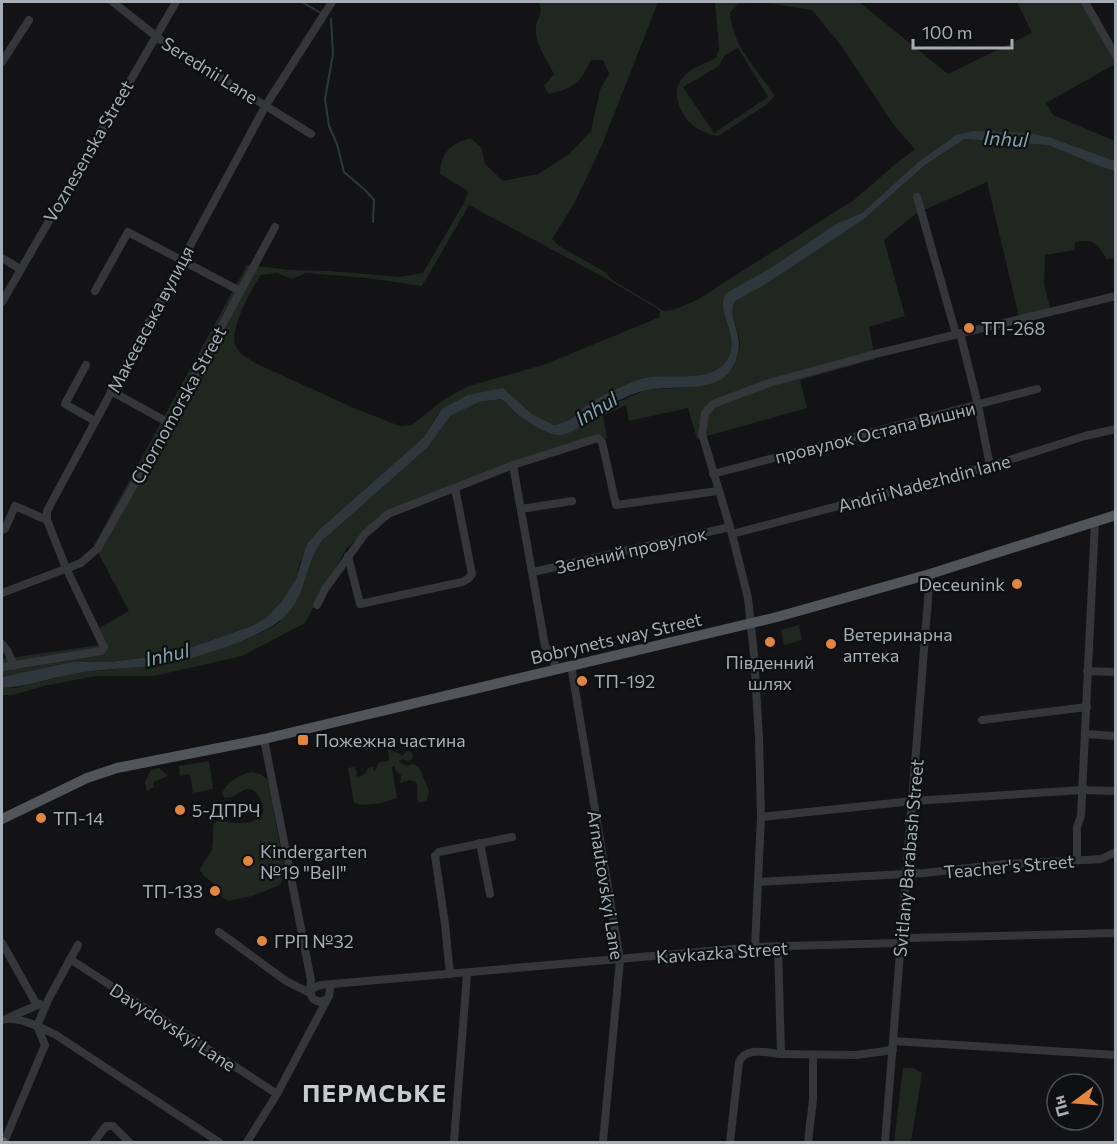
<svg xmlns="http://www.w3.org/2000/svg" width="1117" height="1144" font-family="Commissioner,sans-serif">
  <rect width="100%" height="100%" fill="#131315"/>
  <g fill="#202720" fill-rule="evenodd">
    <path d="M539,2H658L602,145L574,204L552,239L559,246L605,272L612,280L664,311L673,310L697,300L854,200L892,167L915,149L893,124L841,45L812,10L760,2L738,4L730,13C731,43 758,71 775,96L766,105L718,136C712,135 706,133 700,130C681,120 667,91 686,74C694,67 706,63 716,58L719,48L715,2H859L948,74L1032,33L1017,2H1089L1115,48V64L1046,103L1053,115L1115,141V161L1049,137L1029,133L956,135L917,163L862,213L836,224L774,266L726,293C714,312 742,335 727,360C711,385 669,372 644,378C637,380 591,403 586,407C575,416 569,422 554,425L532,414L507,391L438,414L424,437L321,528L300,563L296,579L282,601L266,618L252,626L172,654L110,662H72L2,677V659L107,644L99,628L129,611L94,545L247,265L290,270L330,271L399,277L423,273L465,201L468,191L440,174C441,153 450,144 470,138L481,147L485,164L503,181L538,174L568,155L591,131L600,90L609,74L603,60H591C580,83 575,88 549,94L544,86L554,74C548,61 535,45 536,29C536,16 544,18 539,2ZM738,48L768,97L714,133L683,87L719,66L724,56ZM469,205L607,279L655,307L660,311V317L546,364L466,387L442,401L412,425L400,426L356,409L255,363C248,358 237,353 235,344C230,329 252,287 261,275L277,273L292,279L306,273L368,278L422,286Z"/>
    <path d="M965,139L1048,145L1099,166L1115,171V258L1106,259C1098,243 1093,239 1075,242L1074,250L1045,255L1044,284L1052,316L1020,321L987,182L915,214L884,240L905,316L869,327L875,359L800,380L807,408L697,439L688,408L629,421L626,405L603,416L607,438L534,459L388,511L346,549L305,623L242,656L154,676H96L44,686L12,695H2V688H15L75,673L151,666L178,661L245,640L265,631L280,622L315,549L323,540L428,447L449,416L479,402L501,399L511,406L516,414L528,419L535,426L573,430L602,409L646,390L692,387L732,369C735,362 740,354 740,345C740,330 728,315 735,301L863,220L925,165Z"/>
    <polygon points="799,625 802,640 784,645 781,630"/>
    <path d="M388,749L402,755L408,751L413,753L412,760L407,761L402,759L399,761C403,766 407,766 413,764L419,767L429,791L427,800L419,803C415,796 419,790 416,782L410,780L400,783L401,775L396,771L394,766L392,768L397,798C384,803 367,807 354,803L348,768L354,767L357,772L356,777L364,775L368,768L373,767L374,772L379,762L389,761Z"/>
    <polygon points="209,761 213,789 193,793 190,774 180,776 179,766"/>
    <polygon points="159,768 168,776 153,782 154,787 147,791 145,782 151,770"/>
    <path d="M251,772L260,774L267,779L270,790L283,863L284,874L280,885L252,896L228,901L222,897L220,888L204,876L200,870C203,861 210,857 212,848C214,839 212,831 214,823L220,820C245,828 280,822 254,790L246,789L232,797L225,798L222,794C226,782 239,775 251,772Z"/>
    <polygon points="903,1068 913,1068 922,1073 911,1142 894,1142"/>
  </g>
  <path fill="#2e383c" d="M975,131L1029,133L1049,137L1115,161V171L1099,166L1048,145L965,139L925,165L863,220L762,286L735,301C725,321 752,340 730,371C715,393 671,385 647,390C635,392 612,403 601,410C587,418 575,435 558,435C548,435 525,420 517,414C511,409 509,403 501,399L479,402L450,416L428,447L323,540C305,561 307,592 288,613C266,639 184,662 150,666C124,669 98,669 73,674C49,678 26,687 2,688V677L72,662H110L172,654L252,626L266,618L282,601L296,579L307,544L321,528L424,437L442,409L468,395L503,388L532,414L554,425C577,420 576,412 593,401C604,395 632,381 644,378C668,372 711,385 727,360C742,335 714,312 726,293L774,266L836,224L862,213L917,163L956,135Z"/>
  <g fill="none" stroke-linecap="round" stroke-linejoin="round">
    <g stroke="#2e383c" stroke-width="2">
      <polyline points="302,2 321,13"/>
      <polyline points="331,19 333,54 325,99 329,126 337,144 344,172 366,191 374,200 373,222"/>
    </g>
    <g stroke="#353639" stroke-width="8">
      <polyline points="113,2 166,44 311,134"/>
      <polyline points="1085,2 1116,56"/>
      <polyline points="2,62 29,20"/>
      <polyline points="917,197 956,334"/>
      <polyline points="2,258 20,269"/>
      <polyline points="95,291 128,232 240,291"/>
      <polyline points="2,302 176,2"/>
      <polyline points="960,333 978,405 990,466"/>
      <polyline points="86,365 65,404 95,421"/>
      <polyline points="111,391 169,423"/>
      <polyline points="713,474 1037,389"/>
      <polyline points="521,509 572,501"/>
      <polyline points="2,530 5,529 15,506 47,520"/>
      <polyline points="732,534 990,466 1085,436 1116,429"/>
      <polyline points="348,556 360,604 462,582 468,579 472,574 455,488"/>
      <polyline points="533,572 730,527"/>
      <polyline points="2,593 81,563 98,548 178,407 275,227"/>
      <polyline points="317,605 325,589 365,534 388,514 513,465"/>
      <polyline points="2,644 8,652 14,666"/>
      <polyline points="571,665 620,960 603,1142"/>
      <polyline points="2,667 101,651 104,647 66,568 47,520 47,511 266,105 332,2"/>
      <polyline points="556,669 551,652 545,646 513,465 598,438 602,442 616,505 718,491"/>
      <polyline points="1087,671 1116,672"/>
      <polyline points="982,720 1087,707"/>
      <polyline points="1085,734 1116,736"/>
      <polyline points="761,817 913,801 1082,790 1116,791"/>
      <polyline points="480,843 490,894"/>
      <polyline points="1077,859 1077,827 1081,816 1095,521"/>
      <polyline points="758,882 924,873 1005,864 1084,860 1101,859 1116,852"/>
      <polyline points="219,932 286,981 310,993 311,980 264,739"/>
      <polyline points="2,943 37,1005"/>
      <polyline points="755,947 761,817 759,738 754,655 748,598 732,534 702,434 705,413 713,404 769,383 875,354 1116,296"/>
      <polyline points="70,959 277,1094"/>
      <polyline points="450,974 445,924 435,856 439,852 512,837"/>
      <polyline points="325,1000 320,1002 313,999 310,993 313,988 321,985 755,947 896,943 910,938 1116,933"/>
      <polyline points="8,1018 40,1004"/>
      <path d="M2,1020C17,1015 42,1028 56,1035L219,1142"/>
      <polyline points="893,1041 1116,1055"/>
      <polyline points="781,1054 856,1055 893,1050"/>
      <polyline points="4,1142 45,1045 37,1026 48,1000 78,945"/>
      <polyline points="94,1142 106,1126 113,1126 129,1142"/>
      <polyline points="247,1142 277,1094 329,996 330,989 329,985"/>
      <polyline points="454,1142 467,974"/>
      <path d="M730,1142L739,1062C746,1046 767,1053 781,1054L778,947"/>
      <polyline points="808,1142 813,1100 813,1055"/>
      <polyline points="885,1142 930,574"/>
    </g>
    <g stroke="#515458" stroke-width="10">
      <polyline points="2,819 87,778 117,768 264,739 777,617 930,574 1116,515"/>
      <polyline points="2,1142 3,1142"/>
    </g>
  </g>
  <g fill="#e1853f" stroke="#0e0f10" stroke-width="2">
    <circle cx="969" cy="328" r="6"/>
    <circle cx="1017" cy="584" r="6"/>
    <circle cx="770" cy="642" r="6"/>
    <circle cx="831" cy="644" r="6"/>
    <circle cx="582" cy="681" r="6"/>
    <rect x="297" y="734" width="12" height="12" rx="3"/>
    <circle cx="180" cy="810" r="6"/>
    <circle cx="41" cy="818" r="6"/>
    <circle cx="248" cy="861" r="6"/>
    <circle cx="215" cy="891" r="6"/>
    <circle cx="262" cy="941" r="6"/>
  </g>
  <g text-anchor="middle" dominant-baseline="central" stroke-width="4.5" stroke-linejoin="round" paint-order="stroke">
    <g font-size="18" fill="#a6adb4" stroke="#0e0f10">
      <text transform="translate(210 70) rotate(32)">Serednii Lane</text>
      <text transform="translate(88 151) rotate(-60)">Voznesenska Street</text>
      <text transform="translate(150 319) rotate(-62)">Макеєвська вулиця</text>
      <text transform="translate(178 405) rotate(-61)">Chornomorska Street</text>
      <text transform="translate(875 432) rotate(-14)">провулок Остапа Вишни</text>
      <text transform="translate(924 483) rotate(-15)">Andrii Nadezhdin lane</text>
      <text transform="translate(631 550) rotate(-13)">Зелений провулок</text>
      <text transform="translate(616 638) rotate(-13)">Bobrynets way Street</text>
      <text transform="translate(908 858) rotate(-85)">Svitlany Barabash Street</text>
      <text transform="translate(1009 866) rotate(-5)">Teacher's Street</text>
      <text transform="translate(606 885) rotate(81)">Arnautovskyi Lane</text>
      <text transform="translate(722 952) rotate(-4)">Kavkazka Street</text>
      <text transform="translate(173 1027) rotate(33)">Davydovskyi Lane</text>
    </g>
    <g font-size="18" fill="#a6adb4" stroke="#0e0f10" text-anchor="start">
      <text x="981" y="328">ТП-268</text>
      <text x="1005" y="584" text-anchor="end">Deceunink</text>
      <text x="843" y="634">Ветеринарна<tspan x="843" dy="21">аптека</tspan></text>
      <text x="770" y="662" text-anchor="middle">Південний<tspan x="770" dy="21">шлях</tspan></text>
      <text x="594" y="681">ТП-192</text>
      <text x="315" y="740">Пожежна частина</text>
      <text x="192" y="810">5-ДПРЧ</text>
      <text x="53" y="818">ТП-14</text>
      <text x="260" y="851">Kindergarten<tspan x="260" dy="21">№19 "Bell"</tspan></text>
      <text x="203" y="891" text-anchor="end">ТП-133</text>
      <text x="274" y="941">ГРП №32</text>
    </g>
    <g font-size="20" font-style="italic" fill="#80a2ac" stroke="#0e0f10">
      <text transform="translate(1006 138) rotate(3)">Inhul</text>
      <text transform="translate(596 408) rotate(-31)">Inhul</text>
      <text transform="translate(167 654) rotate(-13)">Inhul</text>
    </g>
    <g font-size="24" font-weight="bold" letter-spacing="1.5" fill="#c7cbd0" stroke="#0e0f10">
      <text x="375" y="1092">ПЕРМСЬКЕ</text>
    </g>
  </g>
  <rect width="1117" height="1144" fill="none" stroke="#a6adb4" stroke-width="6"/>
  <g transform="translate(1075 1102) rotate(254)"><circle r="28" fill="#0e0f10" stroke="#4b4e52" stroke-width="1.5"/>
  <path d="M0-4.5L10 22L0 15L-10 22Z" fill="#e1853f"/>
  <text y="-9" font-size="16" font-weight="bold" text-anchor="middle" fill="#a6adb4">Пн</text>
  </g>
  <path d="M913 39v9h99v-9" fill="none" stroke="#a6adb4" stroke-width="3"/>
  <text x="922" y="39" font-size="18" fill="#a6adb4" stroke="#0e0f10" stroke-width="4.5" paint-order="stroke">100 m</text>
</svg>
